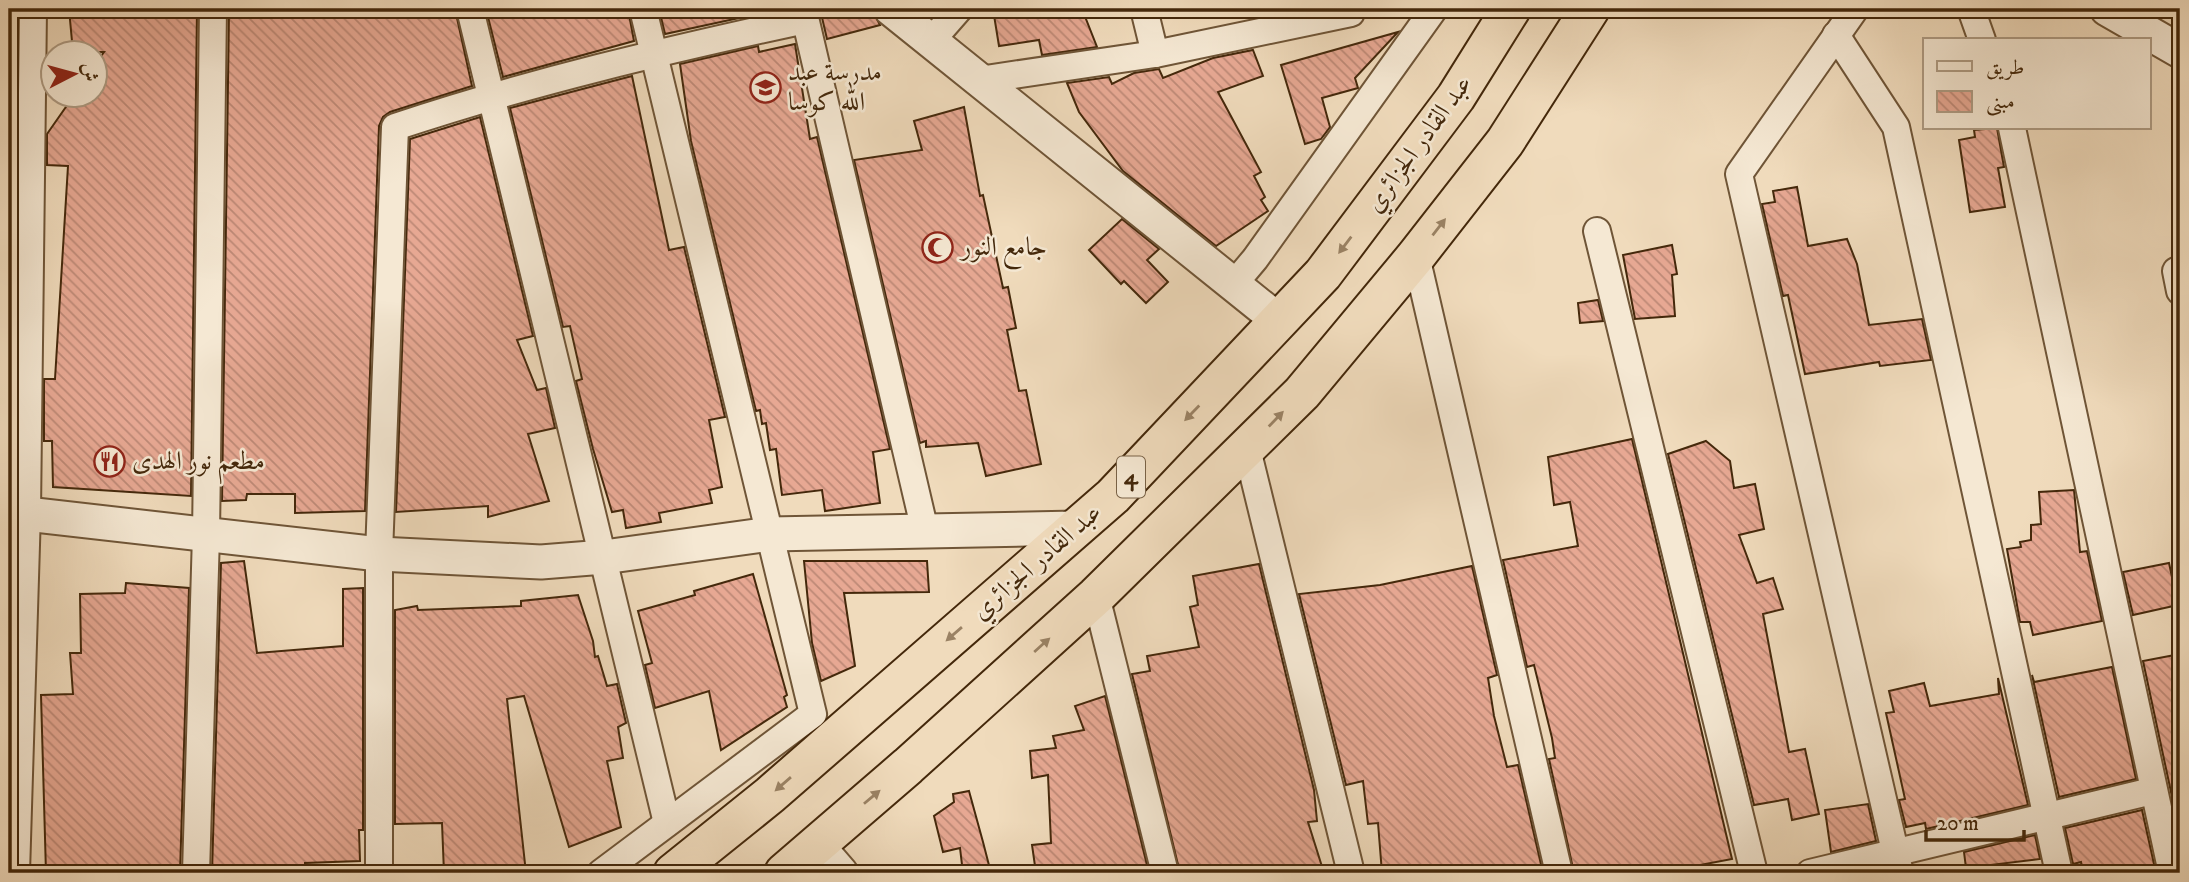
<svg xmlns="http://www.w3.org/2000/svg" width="2189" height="882" font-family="'IM FELL DW Pica',Amiri,serif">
  <defs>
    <pattern id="building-back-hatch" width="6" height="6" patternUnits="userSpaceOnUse" patternTransform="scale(1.75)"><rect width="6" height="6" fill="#e7a893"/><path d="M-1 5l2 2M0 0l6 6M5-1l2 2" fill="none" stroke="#bd8976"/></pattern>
  </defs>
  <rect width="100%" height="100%" fill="#f0dbbc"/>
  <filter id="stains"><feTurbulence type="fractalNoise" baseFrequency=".00286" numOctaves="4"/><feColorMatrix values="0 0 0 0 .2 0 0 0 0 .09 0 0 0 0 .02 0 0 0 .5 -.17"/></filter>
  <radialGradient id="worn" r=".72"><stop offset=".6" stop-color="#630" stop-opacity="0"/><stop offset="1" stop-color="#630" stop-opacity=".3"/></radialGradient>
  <g fill="url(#building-back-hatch)" stroke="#44280b" stroke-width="2">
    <polygon points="69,9 197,9 191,496 53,487 52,441 44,441 44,379 55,379 68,166 47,165 47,134 75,94 94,94 94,66 104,52 73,52"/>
    <polygon points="255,9 455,9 472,86 390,112 383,117 379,126 365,511 295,513 295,494 247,494 246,500 222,501 229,12"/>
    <polygon points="486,9 628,9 634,41 503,77"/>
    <polygon points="659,9 752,9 753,15 665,34"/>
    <polygon points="820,9 872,9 880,25 827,39"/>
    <polygon points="993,9 1082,9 1097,47 1042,55 1039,40 999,46"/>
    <polygon points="1398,32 1355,78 1358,88 1322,98 1330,127 1321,139 1305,144 1281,65"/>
    <polygon points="795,44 810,139 817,137 890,449 873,452 880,503 825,511 822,490 782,495 776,449 770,450 766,423 762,424 760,410 756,411 691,141 680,64 758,46 759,52"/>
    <polygon points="1253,50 1263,76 1218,92 1261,172 1254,176 1265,197 1261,200 1268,211 1216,246 1123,171 1079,112 1067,83 1109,77 1112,84 1134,73 1159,69 1163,78 1213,58"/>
    <polygon points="632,76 669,250 684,247 725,417 709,420 722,487 709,490 712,503 659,513 661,522 626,528 623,510 612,512 593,449 576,381 582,379 570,326 563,327 510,108"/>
    <polygon points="964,107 980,196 983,195 1003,288 1008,287 1016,328 1007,330 1019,391 1026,390 1041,464 986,476 978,443 926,447 926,441 920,443 854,160 922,150 914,121"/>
    <polygon points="480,117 533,336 517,340 537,390 546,388 555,428 528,434 549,501 488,517 488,506 396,512 410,139"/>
    <polygon points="1997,128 2004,167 1998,168 2005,207 1970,212 1959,140 1975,137 1974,130"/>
    <polygon points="1797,187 1808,246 1847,239 1857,264 1869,325 1922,319 1931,360 1880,366 1879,362 1805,374 1788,295 1783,296 1762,204 1775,202 1773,191"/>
    <polygon points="1122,219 1159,249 1147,260 1168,282 1146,303 1124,281 1121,284 1089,250"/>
    <polygon points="1672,245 1677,274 1672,275 1675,316 1635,319 1623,255"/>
    <polygon points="1598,300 1603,321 1580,323 1578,303"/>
    <polygon points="1632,439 1732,859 1658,873 1574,873 1549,759 1555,758 1552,738 1534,665 1527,667 1503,560 1578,546 1570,502 1554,505 1548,457"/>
    <polygon points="1706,441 1730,461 1734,488 1755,484 1764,529 1739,535 1757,583 1773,578 1783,609 1763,614 1789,752 1805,749 1819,814 1792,820 1788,799 1754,805 1668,454"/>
    <polygon points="2074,490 2080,552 2087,551 2102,621 2033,635 2030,622 2020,622 2007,549 2021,547 2020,542 2031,540 2031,525 2041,524 2039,492"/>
    <polygon points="244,561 257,653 343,646 343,589 363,588 363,830 359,830 360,861 305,863 305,868 275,867 275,873 212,873 221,563"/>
    <polygon points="804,561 927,561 929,592 844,593 855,666 821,681 812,643"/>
    <polygon points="2169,563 2178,605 2133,615 2123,572"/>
    <polygon points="1259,564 1314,790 1317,821 1308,822 1324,873 1180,873 1132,674 1150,671 1147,656 1199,647 1190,607 1198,605 1193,576"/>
    <polygon points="1472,566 1497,675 1488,678 1494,716 1507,767 1518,765 1543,873 1382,873 1378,823 1368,824 1363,781 1346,785 1299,594 1380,585"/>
    <polygon points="753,574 787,695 784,697 787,707 721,750 709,691 655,708 645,665 652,663 638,611 695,595 694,591"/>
    <polygon points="126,583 189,588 180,873 122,873 122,866 86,873 46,873 41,695 73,694 70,653 81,653 80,594 125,593"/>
    <polygon points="578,595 593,641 595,657 598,656 607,686 617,684 626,723 618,727 623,758 607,761 621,827 569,847 524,696 507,699 526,873 444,873 442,823 395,824 395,610 417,606 418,610 521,606 521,601"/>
    <polygon points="2180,654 2180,819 2177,820 2143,661"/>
    <polygon points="2112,667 2136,779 2059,797 2032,675 2034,682"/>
    <polygon points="1998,678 2028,805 1926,829 1925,823 1906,827 1899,800 1905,799 1886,713 1894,712 1889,691 1924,683 1930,706 1999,694"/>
    <polygon points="1105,696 1149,873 1036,873 1032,845 1051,843 1048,775 1032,778 1030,751 1056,748 1053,736 1084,730 1075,706"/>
    <polygon points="969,791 983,842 991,873 963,873 960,848 943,852 934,816 954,802 953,794"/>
    <polygon points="1868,804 1876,841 1831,852 1825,810"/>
    <polygon points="2142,810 2156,873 2083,873 2081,862 2073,864 2065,828"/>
    <polygon points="2035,835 2040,859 1966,868 1964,852"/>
  </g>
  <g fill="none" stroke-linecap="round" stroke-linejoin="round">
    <defs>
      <g id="minor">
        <polyline points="470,9 667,823"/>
        <polyline points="803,9 925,531"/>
        <polyline points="1144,9 1155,54"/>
        <polyline points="1855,9 1739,174 1900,873"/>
        <polyline points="1971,9 1982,40"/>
        <polyline points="1836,35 1896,127 2059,873"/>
        <polyline points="931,41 959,9"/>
        <polyline points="979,80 1155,54 1351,13 1350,9"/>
        <polyline points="2012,128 2172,873"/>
        <polyline points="1597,231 1754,873"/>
        <polyline points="1416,256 1559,873"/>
        <polyline points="2176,271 2180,291"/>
        <polyline points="1234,284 1255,259 1434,9"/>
        <polyline points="1247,449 1351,873"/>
        <polyline points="1096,596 1165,873"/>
        <polyline points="16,873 27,512 33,9"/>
        <polyline points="196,873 206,535 213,9"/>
        <path d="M379,873V554L395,127C530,82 667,50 805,20"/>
        <polyline points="601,873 813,714 643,9"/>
        <polyline points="1810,873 2152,791"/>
      </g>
      <g id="tertiary">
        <polyline points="891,9 1279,321"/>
        <polyline points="2107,9 2180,51"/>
        <polyline points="9,512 379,554 541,562 604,557 770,534 1076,528"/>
        <polyline points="816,844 841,873"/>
      </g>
      <g id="trunk">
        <polyline points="673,873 770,795 1113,496 1323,274 1456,97 1511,9"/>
        <polyline points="784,873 908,766 1096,596 1302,393 1416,256 1505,142 1590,9"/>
      </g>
    </defs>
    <use href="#minor" stroke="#6f5537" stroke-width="30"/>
    <use href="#tertiary" stroke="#6f5537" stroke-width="37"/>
    <use href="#trunk" stroke="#44280b" stroke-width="42"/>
    <use href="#minor" stroke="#f5e8d3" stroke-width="26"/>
    <use href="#tertiary" stroke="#f5e8d3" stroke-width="33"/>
    <use href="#trunk" stroke="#f0dbbc" stroke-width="38"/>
  </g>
  <defs><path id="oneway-solid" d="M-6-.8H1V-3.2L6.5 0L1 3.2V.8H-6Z" transform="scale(1.75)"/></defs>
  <g fill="#9a8264">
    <use href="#oneway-solid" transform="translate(1439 227) rotate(-52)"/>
    <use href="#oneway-solid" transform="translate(1345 245) rotate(127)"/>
    <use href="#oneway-solid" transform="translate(1192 413) rotate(134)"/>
    <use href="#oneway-solid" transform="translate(1276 419) rotate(-46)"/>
    <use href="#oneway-solid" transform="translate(954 634) rotate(139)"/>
    <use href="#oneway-solid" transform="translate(1042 645) rotate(-42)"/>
    <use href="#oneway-solid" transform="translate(783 784) rotate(139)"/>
    <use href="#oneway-solid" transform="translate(872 797) rotate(-40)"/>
  </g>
  <defs>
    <symbol id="school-ring" viewBox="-11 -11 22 22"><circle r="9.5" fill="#f5e8d3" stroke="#8f2418" stroke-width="1.5"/><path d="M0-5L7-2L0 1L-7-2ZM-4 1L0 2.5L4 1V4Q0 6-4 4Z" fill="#8f2418"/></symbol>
    <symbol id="mosque-ring" viewBox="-11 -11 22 22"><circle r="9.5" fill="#f5e8d3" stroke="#8f2418" stroke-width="1.5"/><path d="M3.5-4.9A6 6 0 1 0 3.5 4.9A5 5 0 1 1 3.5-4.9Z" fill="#8f2418"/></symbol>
    <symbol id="restaurant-ring" viewBox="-11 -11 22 22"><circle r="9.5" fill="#f5e8d3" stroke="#8f2418" stroke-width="1.5"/><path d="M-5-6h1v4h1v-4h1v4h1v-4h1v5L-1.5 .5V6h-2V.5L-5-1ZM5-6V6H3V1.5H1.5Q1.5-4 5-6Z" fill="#8f2418"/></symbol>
  </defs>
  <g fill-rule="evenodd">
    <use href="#school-ring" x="748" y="70" width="35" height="35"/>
    <use href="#mosque-ring" x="920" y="230" width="35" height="35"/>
    <use href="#restaurant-ring" x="92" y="444" width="35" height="35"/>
  </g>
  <g text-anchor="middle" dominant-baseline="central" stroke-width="5" stroke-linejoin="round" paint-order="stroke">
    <rect fill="#f5e8d3" stroke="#796247" stroke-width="2" x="1117" y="456.5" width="28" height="41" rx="5"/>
    <g font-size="24" font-weight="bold" fill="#44280b">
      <text x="1131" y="477">4</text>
    </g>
    <g font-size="26" fill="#44280b" stroke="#f5e8d3" text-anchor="start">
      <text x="788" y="72">مدرسة عبد<tspan x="788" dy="30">الله كوسا</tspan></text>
      <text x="961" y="247">جامع النور</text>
      <text x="132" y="461">مطعم نور الهدى</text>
    </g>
    <g font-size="26" fill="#44280b" stroke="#f5e8d3">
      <text transform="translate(1419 144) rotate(-54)">عبد القادر الجزائري</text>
      <text transform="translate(1037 562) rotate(-41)">عبد القادر الجزائري</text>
    </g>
  </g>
  <rect width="2189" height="882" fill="none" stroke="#f0dbbc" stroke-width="35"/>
  <rect x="10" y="10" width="2168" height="861" fill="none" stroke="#44280b" stroke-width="3.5"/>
  <rect x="18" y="18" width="2154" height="847" fill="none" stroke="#44280b" stroke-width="2"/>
  <rect x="1923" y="38" width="228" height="91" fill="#f5e8d3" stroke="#ae9b83" stroke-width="2"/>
  <rect x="1937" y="61" width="35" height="10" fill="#f5e8d3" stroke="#ae9b83" stroke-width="2"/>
  <text x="1986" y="74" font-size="21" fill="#44280b">طريق</text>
  <rect x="1937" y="91" width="35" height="21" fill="url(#building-back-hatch)" stroke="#ae9b83" stroke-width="2"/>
  <text x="1986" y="108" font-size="21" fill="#44280b">مبنى</text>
  <g transform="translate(74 74) rotate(84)"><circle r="33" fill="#f5e8d3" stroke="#ae9b83" stroke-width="2"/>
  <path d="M0-5L12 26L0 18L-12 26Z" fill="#8f2418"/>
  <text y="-10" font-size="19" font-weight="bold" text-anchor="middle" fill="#44280b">ش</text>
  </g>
  <path d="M1926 830v10h98v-10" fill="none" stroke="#44280b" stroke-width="3.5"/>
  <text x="1937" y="830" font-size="21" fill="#44280b" stroke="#f5e8d3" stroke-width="5" paint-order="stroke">20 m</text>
  <rect width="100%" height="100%" filter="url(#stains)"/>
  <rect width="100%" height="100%" fill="url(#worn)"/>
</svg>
